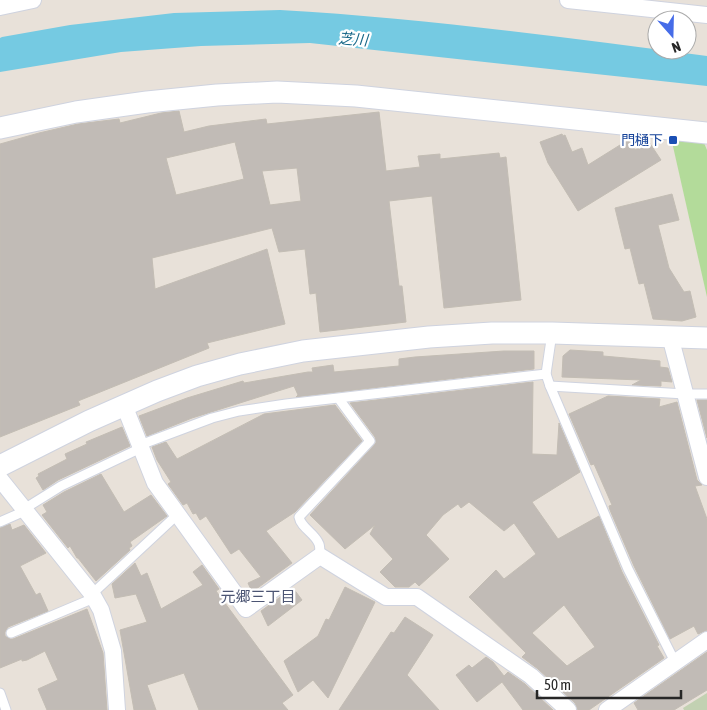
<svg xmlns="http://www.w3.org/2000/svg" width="707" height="710" font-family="'Asap Condensed','Noto Sans JP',sans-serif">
  <rect width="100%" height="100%" fill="#e8e1d9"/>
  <polygon fill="#b3db9a" points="675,139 704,143 707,150 707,297 672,142"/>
  <polygon fill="#c2d1b2" points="707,693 707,710 684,710 683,708"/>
  <path fill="#75cae2" d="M280,10C423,18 566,38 707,56V86L310,43L201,46L121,52L0,72V38L2,37L70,25L174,13Z"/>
  <g fill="#c1bbb6" stroke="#c3bdb4" fill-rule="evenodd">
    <path d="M179,111L184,132L209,126L266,119L267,124L379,112L386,171L420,167L418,156L440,154V159L499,153L500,158L506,157L521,300L444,308L432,196L389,201L399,286H402L406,322L320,332L316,293L310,294L305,249L279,252L272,228L152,258L155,289L267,249L285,324L207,343L209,348L78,401L80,405L0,437V144L39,133L78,124L119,119L120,123L161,113ZM235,142L244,179L176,195L166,158ZM297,168L301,201L270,205L262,171Z"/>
    <polygon points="562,134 563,136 565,135 572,152 582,148 588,165 628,140 635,150 649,142 661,160 578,211 548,163 540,142"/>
    <polygon points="672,194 679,220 658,225 669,268 684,292 690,291 696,317 682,321 653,319 644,283 639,284 630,248 625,249 615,208"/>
    <polygon points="570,350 603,352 603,356 660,361 660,367 668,368 672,382 661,381 661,386 632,385 641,380 562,377 563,356"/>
    <polygon points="504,351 534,351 534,369 296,397 298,395 294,386 192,418 147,436 139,416 187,398 243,381 244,383 308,372 313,372 312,368 333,365 334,372 399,366 399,359 415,357"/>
    <path d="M533,382L532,454L557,455L559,423L580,472L532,502L558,539L599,516L622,572L659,645L657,646L664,658L589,710H578L575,703L538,669L522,657L526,653L469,597L496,570L504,579L536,554L514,523L504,531L469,502L461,508L458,504L443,515L426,535L449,559L419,586L415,582L409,587H395L380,572L393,559L370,534L375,525L345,549L310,515L376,443L375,437L350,403ZM564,605L595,647L567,666L532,633Z"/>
    <polygon points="608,396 660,399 659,407 677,402 697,480 702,485 695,486 707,519 707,630 698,634 694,626 670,639 634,566 610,510 609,506 612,505 594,464 591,465 569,414"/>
    <polygon points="697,400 707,400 707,438"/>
    <polygon points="335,405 362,441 295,512 266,531 292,563 252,592 248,583 261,577 239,549 231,554 206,516 200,520 196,513 193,514 187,503 183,505 168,484 171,482 157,460 152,447 166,442 177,459 264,414"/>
    <polygon points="122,427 130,446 58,480 43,490 36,478 39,476 38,474 67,459 65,454 87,444 86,442"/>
    <polygon points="101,474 124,512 151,495 167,516 130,542 132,546 129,548 130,550 96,581 78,558 77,558 70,546 68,548 42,515 47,512 43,505 64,492"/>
    <polygon points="10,524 12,530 24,525 46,553 20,566 36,595 40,593 48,611 8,627 5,632 5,636 10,639 13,639 87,609 103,653 107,710 47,710 38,689 58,680 45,651 27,660 22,661 22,659 0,668 0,528"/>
    <polygon points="135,563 141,576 147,573 161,609 203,585 193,572 202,565 219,589 216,591 293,695 282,703 288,710 199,710 184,673 147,685 156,710 134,710 120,630 147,622 136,594 115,598 112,584"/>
    <polygon points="345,587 375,602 328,698 313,680 298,692 284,661 318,636 326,619 329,620"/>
    <polygon points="293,588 302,600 268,626 261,611"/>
    <polygon points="405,617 433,635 407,675 439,710 339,710 391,632 394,633"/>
    <polygon points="707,652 707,690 674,710 638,710 634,703"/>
    <polygon points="486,657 493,662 504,676 508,672 525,684 553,710 523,710 502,682 477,702 456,675 469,665 472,668"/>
  </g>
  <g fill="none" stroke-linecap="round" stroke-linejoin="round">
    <defs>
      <g id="service">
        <polyline points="552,333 546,374 550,386 628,569 675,662"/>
        <polyline points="550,386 685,394 707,394"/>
        <polyline points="140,445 212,418 239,411 286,404 546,374"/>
        <polyline points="24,509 61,486 141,448"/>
        <polyline points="0,522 25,511"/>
        <path d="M320,556C320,552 320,547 319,544C315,533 301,528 299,517L370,441L339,399"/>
        <polyline points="92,594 178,514"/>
        <polyline points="11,633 94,598"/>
        <polyline points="0,693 6,710"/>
      </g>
      <g id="minor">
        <polyline points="568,0 707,15"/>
        <polyline points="0,7 33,0"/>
        <polyline points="670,336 707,477"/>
        <polyline points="124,405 155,483 246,609 320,556 386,597 417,597 531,676 568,710"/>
        <polyline points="0,479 92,594 101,610 113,651 117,710"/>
        <polyline points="607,710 707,640"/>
      </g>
      <g id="tertiary">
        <polyline points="0,128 76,112 147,102 217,95 277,92 356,96 707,133"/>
        <polyline points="0,466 89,421 157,391 197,376 240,364 303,351 429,337 492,333 552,333 707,338"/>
      </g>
    </defs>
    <use href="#service" stroke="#cfd3df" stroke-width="11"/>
    <use href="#minor" stroke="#cfd3df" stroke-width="18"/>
    <use href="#tertiary" stroke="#cfd3df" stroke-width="23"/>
    <use href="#service" stroke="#fff" stroke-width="9"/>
    <use href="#minor" stroke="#fff" stroke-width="16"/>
    <use href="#tertiary" stroke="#fff" stroke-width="21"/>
  </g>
  <rect fill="#1a4fb4" stroke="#fff" stroke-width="2" x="668" y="135" width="10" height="10" rx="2.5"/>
  <g text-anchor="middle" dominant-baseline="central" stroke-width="4.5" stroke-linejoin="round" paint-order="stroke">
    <g font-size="14" fill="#164399" stroke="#fff" text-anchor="end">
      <text x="663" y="140">門樋下</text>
    </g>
    <g font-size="15" font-style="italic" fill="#196889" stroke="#fff">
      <text transform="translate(353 39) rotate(4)">芝川</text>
    </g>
    <g font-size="15" fill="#4c5573" stroke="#fff">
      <text x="258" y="596">元郷三丁目</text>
    </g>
  </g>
  <g transform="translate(672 35) rotate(160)"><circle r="24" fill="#ffffff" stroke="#a9a9a9"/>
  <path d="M0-4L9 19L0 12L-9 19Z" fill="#466ce8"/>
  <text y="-8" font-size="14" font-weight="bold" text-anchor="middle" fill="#272727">N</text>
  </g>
  <path d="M537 690v8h144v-8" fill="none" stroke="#272727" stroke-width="2.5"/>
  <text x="544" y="690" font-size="15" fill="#272727" stroke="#ffffff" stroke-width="4" paint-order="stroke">50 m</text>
</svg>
